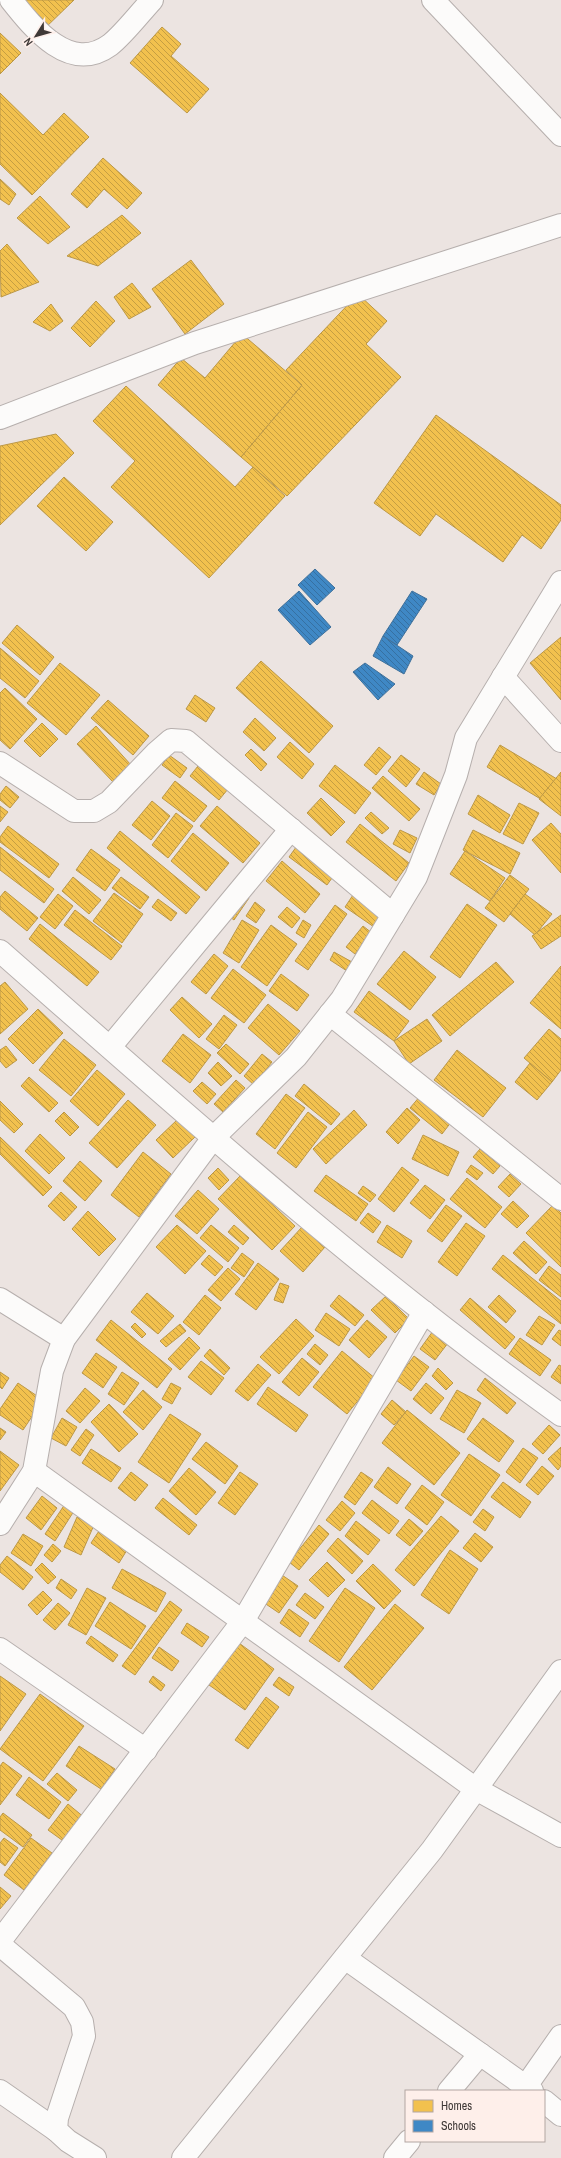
<svg xmlns="http://www.w3.org/2000/svg" width="561" height="2158" font-family="'Archivo Narrow',sans-serif">
  <defs>
    <pattern id="homes-back-hatch" width="6" height="6" patternUnits="userSpaceOnUse"><rect width="6" height="6" fill="#f2c14e"/><path d="M-1 5l2 2M0 0l6 6M5-1l2 2" fill="none" stroke="#c59e42"/></pattern>
    <pattern id="schools-back-hatch" width="6" height="6" patternUnits="userSpaceOnUse"><rect width="6" height="6" fill="#3f88c5"/><path d="M-1 5l2 2M0 0l6 6M5-1l2 2" fill="none" stroke="#3670a1"/></pattern>
  </defs>
  <rect width="100%" height="100%" fill="#ece4e1"/>
  <g fill="url(#homes-back-hatch)" stroke="#bc9847">
    <polygon points="18,0 74,0 42,31"/>
    <polygon points="162,27 181,44 171,56 209,89 187,113 130,63"/>
    <polygon points="0,33 21,53 0,74"/>
    <polygon points="0,93 43,135 64,113 89,137 32,195 0,164"/>
    <polygon points="103,158 142,193 127,209 104,189 87,208 71,194"/>
    <polygon points="0,179 16,194 9,205 0,199"/>
    <polygon points="40,196 70,227 48,244 17,218"/>
    <polygon points="122,215 141,233 98,266 67,256"/>
    <polygon points="7,244 39,282 1,297 0,251"/>
    <polygon points="191,260 224,304 185,334 152,289"/>
    <polygon points="132,283 151,307 129,319 114,297"/>
    <polygon points="358,294 387,321 366,344 401,377 287,496 241,457 302,385 286,370"/>
    <polygon points="96,301 115,321 90,347 71,328"/>
    <polygon points="51,304 63,321 50,331 33,322"/>
    <polygon points="242,334 302,385 241,457 158,385 181,358 205,378"/>
    <polygon points="126,386 235,487 253,467 285,496 209,578 111,487 135,461 93,421"/>
    <polygon points="436,415 561,505 561,520 541,549 522,535 503,562 436,514 420,536 374,503"/>
    <polygon points="56,434 74,453 0,525 0,446"/>
    <polygon points="64,477 113,522 86,551 37,506"/>
    <polygon points="17,625 54,657 40,675 2,643"/>
    <polygon points="561,637 561,700 530,663"/>
    <polygon points="0,648 39,681 25,698 0,678"/>
    <polygon points="261,661 333,726 309,753 236,688"/>
    <polygon points="60,663 100,695 66,735 27,703"/>
    <polygon points="5,688 37,719 10,749 0,740 0,693"/>
    <polygon points="195,695 215,708 206,722 186,709"/>
    <polygon points="108,700 149,736 133,755 91,718"/>
    <polygon points="255,718 276,738 264,751 243,732"/>
    <polygon points="42,723 58,739 40,757 24,741"/>
    <polygon points="96,726 131,765 113,782 77,744"/>
    <polygon points="290,742 314,764 302,779 277,757"/>
    <polygon points="500,745 557,779 544,801 487,767"/>
    <polygon points="379,747 391,757 376,775 364,765"/>
    <polygon points="251,749 267,764 261,771 245,755"/>
    <polygon points="169,755 187,768 180,778 162,765"/>
    <polygon points="401,755 420,769 406,787 388,771"/>
    <polygon points="335,765 371,793 355,814 319,786"/>
    <polygon points="198,766 228,789 219,800 190,776"/>
    <polygon points="424,772 441,784 434,795 416,784"/>
    <polygon points="561,772 561,816 539,799"/>
    <polygon points="383,776 420,809 409,821 372,788"/>
    <polygon points="175,781 207,806 194,822 162,798"/>
    <polygon points="6,786 19,797 10,808 0,800 0,794"/>
    <polygon points="478,795 510,815 500,833 468,814"/>
    <polygon points="321,798 345,822 331,836 307,813"/>
    <polygon points="152,801 170,816 151,840 132,825"/>
    <polygon points="519,803 539,813 523,844 503,834"/>
    <polygon points="0,806 8,812 0,822"/>
    <polygon points="217,806 260,843 243,863 200,826"/>
    <polygon points="371,812 389,828 382,834 365,818"/>
    <polygon points="176,813 193,826 168,858 152,845"/>
    <polygon points="551,823 561,834 561,873 532,840"/>
    <polygon points="360,824 409,863 396,881 346,842"/>
    <polygon points="8,826 59,864 49,878 0,842 0,837"/>
    <polygon points="400,830 417,838 410,853 393,844"/>
    <polygon points="473,830 520,853 510,874 463,850"/>
    <polygon points="120,831 200,897 186,914 107,848"/>
    <polygon points="193,833 229,863 206,891 171,861"/>
    <polygon points="299,843 337,871 327,885 289,857"/>
    <polygon points="0,847 54,889 44,903 0,870"/>
    <polygon points="91,849 120,870 105,891 76,870"/>
    <polygon points="465,851 505,878 490,901 450,874"/>
    <polygon points="282,861 320,894 305,913 266,881"/>
    <polygon points="510,875 529,889 504,922 485,908"/>
    <polygon points="73,877 101,900 89,914 62,891"/>
    <polygon points="121,877 149,897 140,909 112,888"/>
    <polygon points="5,891 38,918 27,931 0,909 0,897"/>
    <polygon points="355,892 384,912 374,927 345,907"/>
    <polygon points="114,893 143,914 122,943 93,921"/>
    <polygon points="58,894 73,906 55,929 40,917"/>
    <polygon points="525,894 552,914 535,935 510,914"/>
    <polygon points="244,896 249,898 234,920 230,917"/>
    <polygon points="158,899 177,913 171,921 152,907"/>
    <polygon points="255,902 265,910 256,923 246,916"/>
    <polygon points="467,904 497,925 460,978 430,957"/>
    <polygon points="335,905 347,914 308,970 295,961"/>
    <polygon points="287,907 300,918 292,928 278,917"/>
    <polygon points="75,910 122,946 111,960 64,925"/>
    <polygon points="561,915 561,936 541,949 532,936"/>
    <polygon points="242,920 259,930 239,963 223,953"/>
    <polygon points="303,920 311,925 304,938 296,933"/>
    <polygon points="40,924 99,972 87,986 29,939"/>
    <polygon points="271,925 297,944 267,986 241,967"/>
    <polygon points="363,926 372,933 355,954 346,947"/>
    <polygon points="404,951 436,977 410,1010 377,984"/>
    <polygon points="334,952 352,962 347,971 330,960"/>
    <polygon points="214,954 228,966 206,994 191,982"/>
    <polygon points="496,962 514,982 450,1036 432,1015"/>
    <polygon points="561,966 561,1029 530,1003"/>
    <polygon points="233,969 266,995 244,1023 211,998"/>
    <polygon points="281,974 309,995 297,1011 269,991"/>
    <polygon points="5,982 28,1009 0,1034 0,986"/>
    <polygon points="369,991 409,1021 394,1041 354,1012"/>
    <polygon points="182,997 212,1024 199,1038 170,1010"/>
    <polygon points="268,1004 300,1031 279,1055 248,1028"/>
    <polygon points="38,1009 63,1033 33,1064 8,1039"/>
    <polygon points="224,1015 237,1025 219,1049 206,1039"/>
    <polygon points="427,1019 442,1041 409,1064 394,1041"/>
    <polygon points="549,1029 561,1039 561,1070 552,1082 524,1058"/>
    <polygon points="183,1034 211,1055 190,1083 162,1061"/>
    <polygon points="64,1039 96,1065 71,1096 39,1070"/>
    <polygon points="226,1044 249,1064 240,1074 217,1053"/>
    <polygon points="6,1046 17,1060 6,1068 0,1061 0,1050"/>
    <polygon points="457,1050 506,1088 483,1117 434,1080"/>
    <polygon points="262,1054 272,1062 254,1085 244,1076"/>
    <polygon points="218,1062 232,1076 221,1086 208,1073"/>
    <polygon points="530,1063 552,1082 537,1100 515,1082"/>
    <polygon points="97,1070 125,1094 98,1126 70,1101"/>
    <polygon points="29,1077 58,1103 49,1112 21,1086"/>
    <polygon points="236,1080 245,1088 223,1112 214,1104"/>
    <polygon points="202,1082 216,1094 207,1104 193,1091"/>
    <polygon points="304,1084 340,1114 331,1125 295,1096"/>
    <polygon points="286,1094 305,1108 275,1149 256,1134"/>
    <polygon points="421,1095 452,1121 442,1134 410,1108"/>
    <polygon points="128,1100 156,1125 117,1168 89,1143"/>
    <polygon points="0,1101 23,1124 14,1133 0,1120"/>
    <polygon points="407,1108 420,1120 398,1144 386,1132"/>
    <polygon points="354,1110 367,1125 326,1164 313,1149"/>
    <polygon points="64,1112 79,1127 70,1136 55,1121"/>
    <polygon points="308,1112 327,1127 296,1168 277,1153"/>
    <polygon points="178,1119 195,1137 173,1158 156,1140"/>
    <polygon points="40,1134 65,1158 49,1174 25,1151"/>
    <polygon points="423,1135 459,1152 448,1176 412,1159"/>
    <polygon points="0,1137 52,1187 43,1196 0,1154"/>
    <polygon points="480,1149 500,1166 493,1174 473,1157"/>
    <polygon points="143,1152 171,1174 139,1217 111,1195"/>
    <polygon points="80,1161 102,1181 85,1201 63,1181"/>
    <polygon points="471,1165 483,1173 477,1180 466,1172"/>
    <polygon points="402,1167 419,1180 394,1212 378,1199"/>
    <polygon points="218,1168 229,1180 219,1190 208,1178"/>
    <polygon points="510,1174 521,1184 509,1197 498,1187"/>
    <polygon points="241,1175 295,1226 272,1250 218,1199"/>
    <polygon points="326,1175 368,1204 356,1221 314,1191"/>
    <polygon points="467,1178 502,1207 485,1228 450,1199"/>
    <polygon points="425,1185 445,1200 430,1219 410,1203"/>
    <polygon points="363,1186 376,1195 370,1202 358,1193"/>
    <polygon points="198,1190 219,1209 197,1234 175,1216"/>
    <polygon points="61,1192 77,1207 64,1221 48,1206"/>
    <polygon points="513,1201 529,1216 517,1228 501,1214"/>
    <polygon points="446,1205 462,1216 442,1242 427,1231"/>
    <polygon points="553,1205 561,1213 561,1267 526,1233"/>
    <polygon points="88,1211 116,1239 99,1256 72,1229"/>
    <polygon points="368,1213 381,1222 373,1233 360,1223"/>
    <polygon points="466,1223 485,1236 457,1276 438,1262"/>
    <polygon points="177,1225 206,1251 185,1274 156,1247"/>
    <polygon points="211,1225 239,1248 228,1262 200,1238"/>
    <polygon points="234,1225 249,1238 243,1245 228,1232"/>
    <polygon points="387,1225 412,1241 402,1258 377,1242"/>
    <polygon points="302,1227 325,1247 303,1272 280,1251"/>
    <polygon points="524,1241 547,1262 536,1274 513,1253"/>
    <polygon points="242,1253 254,1262 244,1277 231,1268"/>
    <polygon points="209,1255 223,1267 215,1276 201,1264"/>
    <polygon points="503,1255 561,1301 561,1324 492,1269"/>
    <polygon points="258,1263 279,1279 256,1310 235,1294"/>
    <polygon points="549,1266 561,1275 561,1297 539,1280"/>
    <polygon points="228,1268 240,1279 221,1301 208,1290"/>
    <polygon points="280,1283 289,1286 283,1303 274,1300"/>
    <polygon points="147,1293 174,1316 158,1334 131,1312"/>
    <polygon points="205,1295 221,1308 199,1335 183,1322"/>
    <polygon points="339,1295 364,1315 355,1326 330,1306"/>
    <polygon points="499,1295 516,1311 506,1323 488,1307"/>
    <polygon points="386,1296 409,1319 395,1333 371,1310"/>
    <polygon points="470,1298 515,1337 505,1349 460,1310"/>
    <polygon points="326,1313 350,1329 339,1346 315,1330"/>
    <polygon points="539,1316 555,1325 542,1345 526,1335"/>
    <polygon points="296,1319 314,1336 279,1374 260,1357"/>
    <polygon points="111,1320 172,1369 157,1388 96,1340"/>
    <polygon points="367,1320 387,1337 369,1358 349,1340"/>
    <polygon points="135,1323 146,1334 142,1338 131,1327"/>
    <polygon points="180,1324 186,1331 166,1347 160,1341"/>
    <polygon points="559,1330 561,1331 561,1346 552,1339"/>
    <polygon points="433,1331 448,1343 435,1360 420,1349"/>
    <polygon points="189,1337 200,1348 180,1370 168,1359"/>
    <polygon points="520,1338 551,1360 540,1376 509,1354"/>
    <polygon points="315,1344 328,1355 320,1365 307,1354"/>
    <polygon points="210,1349 230,1368 224,1375 204,1356"/>
    <polygon points="342,1351 376,1379 347,1414 313,1387"/>
    <polygon points="96,1353 117,1367 103,1388 82,1373"/>
    <polygon points="414,1356 429,1367 411,1391 396,1380"/>
    <polygon points="302,1358 319,1372 299,1396 282,1382"/>
    <polygon points="201,1361 224,1378 211,1395 188,1377"/>
    <polygon points="258,1364 271,1375 248,1401 235,1391"/>
    <polygon points="559,1365 561,1366 561,1384 551,1377"/>
    <polygon points="438,1368 453,1383 446,1390 432,1376"/>
    <polygon points="0,1372 9,1378 2,1389 0,1387"/>
    <polygon points="122,1372 139,1383 124,1405 108,1394"/>
    <polygon points="485,1378 516,1403 507,1414 477,1390"/>
    <polygon points="18,1383 43,1400 23,1430 0,1415 0,1409"/>
    <polygon points="171,1383 181,1388 172,1404 162,1399"/>
    <polygon points="426,1383 444,1398 431,1414 413,1399"/>
    <polygon points="268,1387 308,1415 296,1432 257,1404"/>
    <polygon points="85,1388 100,1401 80,1423 66,1411"/>
    <polygon points="143,1390 162,1407 143,1430 123,1412"/>
    <polygon points="457,1390 481,1403 464,1433 440,1419"/>
    <polygon points="392,1400 406,1412 394,1425 381,1414"/>
    <polygon points="109,1404 138,1434 119,1452 91,1422"/>
    <polygon points="407,1410 460,1453 434,1485 382,1443"/>
    <polygon points="170,1414 201,1434 169,1483 138,1462"/>
    <polygon points="62,1418 77,1427 66,1446 51,1438"/>
    <polygon points="483,1418 514,1441 499,1462 467,1439"/>
    <polygon points="549,1425 560,1435 543,1454 532,1444"/>
    <polygon points="0,1428 6,1432 0,1440"/>
    <polygon points="86,1429 94,1435 80,1456 71,1450"/>
    <polygon points="206,1442 238,1466 225,1484 192,1459"/>
    <polygon points="561,1447 561,1466 558,1470 548,1459"/>
    <polygon points="523,1448 538,1458 520,1483 506,1472"/>
    <polygon points="91,1449 121,1468 111,1482 82,1463"/>
    <polygon points="0,1451 19,1465 0,1491"/>
    <polygon points="469,1454 500,1475 471,1516 441,1495"/>
    <polygon points="542,1466 554,1476 538,1495 526,1485"/>
    <polygon points="388,1467 411,1484 397,1504 374,1487"/>
    <polygon points="189,1468 216,1492 196,1515 169,1491"/>
    <polygon points="131,1472 148,1485 135,1501 118,1488"/>
    <polygon points="240,1472 258,1484 235,1515 218,1503"/>
    <polygon points="361,1472 373,1480 355,1505 344,1497"/>
    <polygon points="503,1482 531,1502 520,1518 491,1497"/>
    <polygon points="422,1485 444,1502 427,1525 405,1508"/>
    <polygon points="42,1496 57,1508 41,1530 26,1518"/>
    <polygon points="163,1498 197,1525 189,1535 155,1508"/>
    <polygon points="372,1500 399,1521 389,1534 362,1513"/>
    <polygon points="342,1501 355,1513 340,1531 326,1520"/>
    <polygon points="65,1504 74,1511 55,1541 45,1534"/>
    <polygon points="483,1509 494,1517 485,1531 473,1522"/>
    <polygon points="441,1516 459,1531 414,1586 395,1570"/>
    <polygon points="77,1517 94,1525 81,1555 64,1547"/>
    <polygon points="409,1519 423,1531 410,1546 396,1535"/>
    <polygon points="356,1521 380,1540 368,1555 345,1536"/>
    <polygon points="319,1525 329,1534 299,1570 289,1562"/>
    <polygon points="99,1531 127,1550 119,1563 91,1543"/>
    <polygon points="475,1533 493,1547 481,1562 463,1548"/>
    <polygon points="23,1534 43,1546 31,1566 11,1553"/>
    <polygon points="338,1538 363,1561 352,1574 327,1551"/>
    <polygon points="53,1544 61,1551 52,1562 44,1555"/>
    <polygon points="450,1550 478,1569 449,1614 421,1595"/>
    <polygon points="7,1556 33,1577 23,1590 0,1572 0,1565"/>
    <polygon points="327,1562 345,1580 328,1597 309,1580"/>
    <polygon points="42,1563 56,1577 48,1584 35,1570"/>
    <polygon points="373,1564 401,1591 384,1609 356,1581"/>
    <polygon points="122,1569 166,1593 156,1612 112,1588"/>
    <polygon points="279,1573 298,1586 279,1613 260,1600"/>
    <polygon points="61,1579 77,1590 71,1599 56,1588"/>
    <polygon points="87,1588 106,1598 86,1635 68,1625"/>
    <polygon points="345,1588 375,1608 339,1662 309,1641"/>
    <polygon points="43,1591 52,1600 37,1615 28,1605"/>
    <polygon points="305,1593 324,1607 315,1619 296,1605"/>
    <polygon points="170,1601 182,1610 135,1675 122,1666"/>
    <polygon points="110,1602 146,1626 131,1649 95,1626"/>
    <polygon points="58,1603 70,1613 55,1630 43,1620"/>
    <polygon points="395,1604 424,1628 372,1690 344,1667"/>
    <polygon points="289,1609 309,1623 300,1637 280,1623"/>
    <polygon points="187,1623 209,1637 202,1647 181,1633"/>
    <polygon points="91,1636 118,1655 113,1662 86,1643"/>
    <polygon points="239,1643 274,1669 245,1710 209,1685"/>
    <polygon points="159,1647 179,1661 172,1671 152,1658"/>
    <polygon points="0,1676 26,1694 0,1731"/>
    <polygon points="153,1676 165,1685 161,1691 149,1682"/>
    <polygon points="279,1677 294,1687 289,1696 273,1685"/>
    <polygon points="40,1694 84,1726 43,1781 0,1749"/>
    <polygon points="266,1697 279,1707 248,1749 235,1740"/>
    <polygon points="79,1746 115,1769 101,1789 66,1766"/>
    <polygon points="3,1762 22,1776 0,1805 0,1766"/>
    <polygon points="57,1773 77,1790 68,1801 47,1784"/>
    <polygon points="29,1777 61,1802 49,1819 16,1795"/>
    <polygon points="68,1804 85,1818 66,1843 48,1830"/>
    <polygon points="3,1813 32,1835 23,1847 0,1830 0,1817"/>
    <polygon points="4,1838 18,1848 5,1866 0,1862 0,1843"/>
    <polygon points="31,1838 52,1853 24,1890 4,1875"/>
    <polygon points="0,1887 11,1896 0,1909"/>
  </g>
  <g fill="url(#schools-back-hatch)" stroke="#3f709a">
    <polygon points="315,569 335,588 317,605 298,585"/>
    <polygon points="299,591 331,627 310,645 278,610"/>
    <polygon points="412,591 427,599 397,645 383,636"/>
    <polygon points="383,636 413,656 404,674 373,656"/>
    <polygon points="365,663 395,684 378,700 353,672"/>
  </g>
  <g fill="none" stroke-linecap="round" stroke-linejoin="round">
    <defs>
      <g id="street">
        <path d="M11,0C34,29 70,74 110,45C123,35 140,13 152,0"/>
        <polyline points="433,0 561,135"/>
        <polyline points="0,418 195,343 561,225"/>
        <polyline points="503,677 561,741"/>
        <polyline points="0,763 74,811 94,811 109,802 156,753 171,740 186,741 393,915"/>
        <path d="M0,951C182,1111 363,1274 561,1415"/>
        <polyline points="330,1014 561,1199"/>
        <polyline points="110,1047 291,829"/>
        <polyline points="0,1299 64,1339"/>
        <polyline points="34,1471 476,1789 561,1836"/>
        <polyline points="0,1524 34,1471 52,1371 64,1339 213,1138 296,1057 342,999 416,877 456,775 466,738 561,582"/>
        <polyline points="0,1649 146,1750"/>
        <polyline points="0,1941 243,1621 424,1312"/>
        <polyline points="0,1945 74,2007 82,2022 84,2036 57,2118 56,2130 68,2141 95,2158"/>
        <polyline points="345,1958 532,2091"/>
        <polyline points="526,2086 561,2036"/>
        <polyline points="0,2091 56,2130"/>
        <polyline points="449,2091 480,2054"/>
        <polyline points="544,2101 561,2115"/>
        <polyline points="183,2158 432,1850 561,1671"/>
        <polyline points="395,2158 409,2141"/>
      </g>
    </defs>
    <use href="#street" stroke="#b6afad" stroke-width="24"/>
    <use href="#street" stroke="#fcfbfa" stroke-width="22"/>
  </g>
  <rect x="405" y="2090" width="140" height="52" fill="#feefea" stroke="#b2a6a2"/>
  <rect x="413" y="2100" width="20" height="12" fill="#f2c14e" stroke="#b2a6a2"/>
  <text x="441" y="2110" font-size="12" fill="#3f3937">Homes</text>
  <rect x="413" y="2120" width="20" height="12" fill="#3f88c5" stroke="#b2a6a2"/>
  <text x="441" y="2130" font-size="12" fill="#3f3937">Schools</text>
  <g transform="translate(36 36) rotate(233)" stroke="#feefea" stroke-width="3" paint-order="stroke">
  <path d="M0-3L7 15L0 10L-7 15Z" fill="#3f3937"/>
  <text y="-6" font-size="11" font-weight="bold" text-anchor="middle" fill="#3f3937">N</text>
  </g>
</svg>
